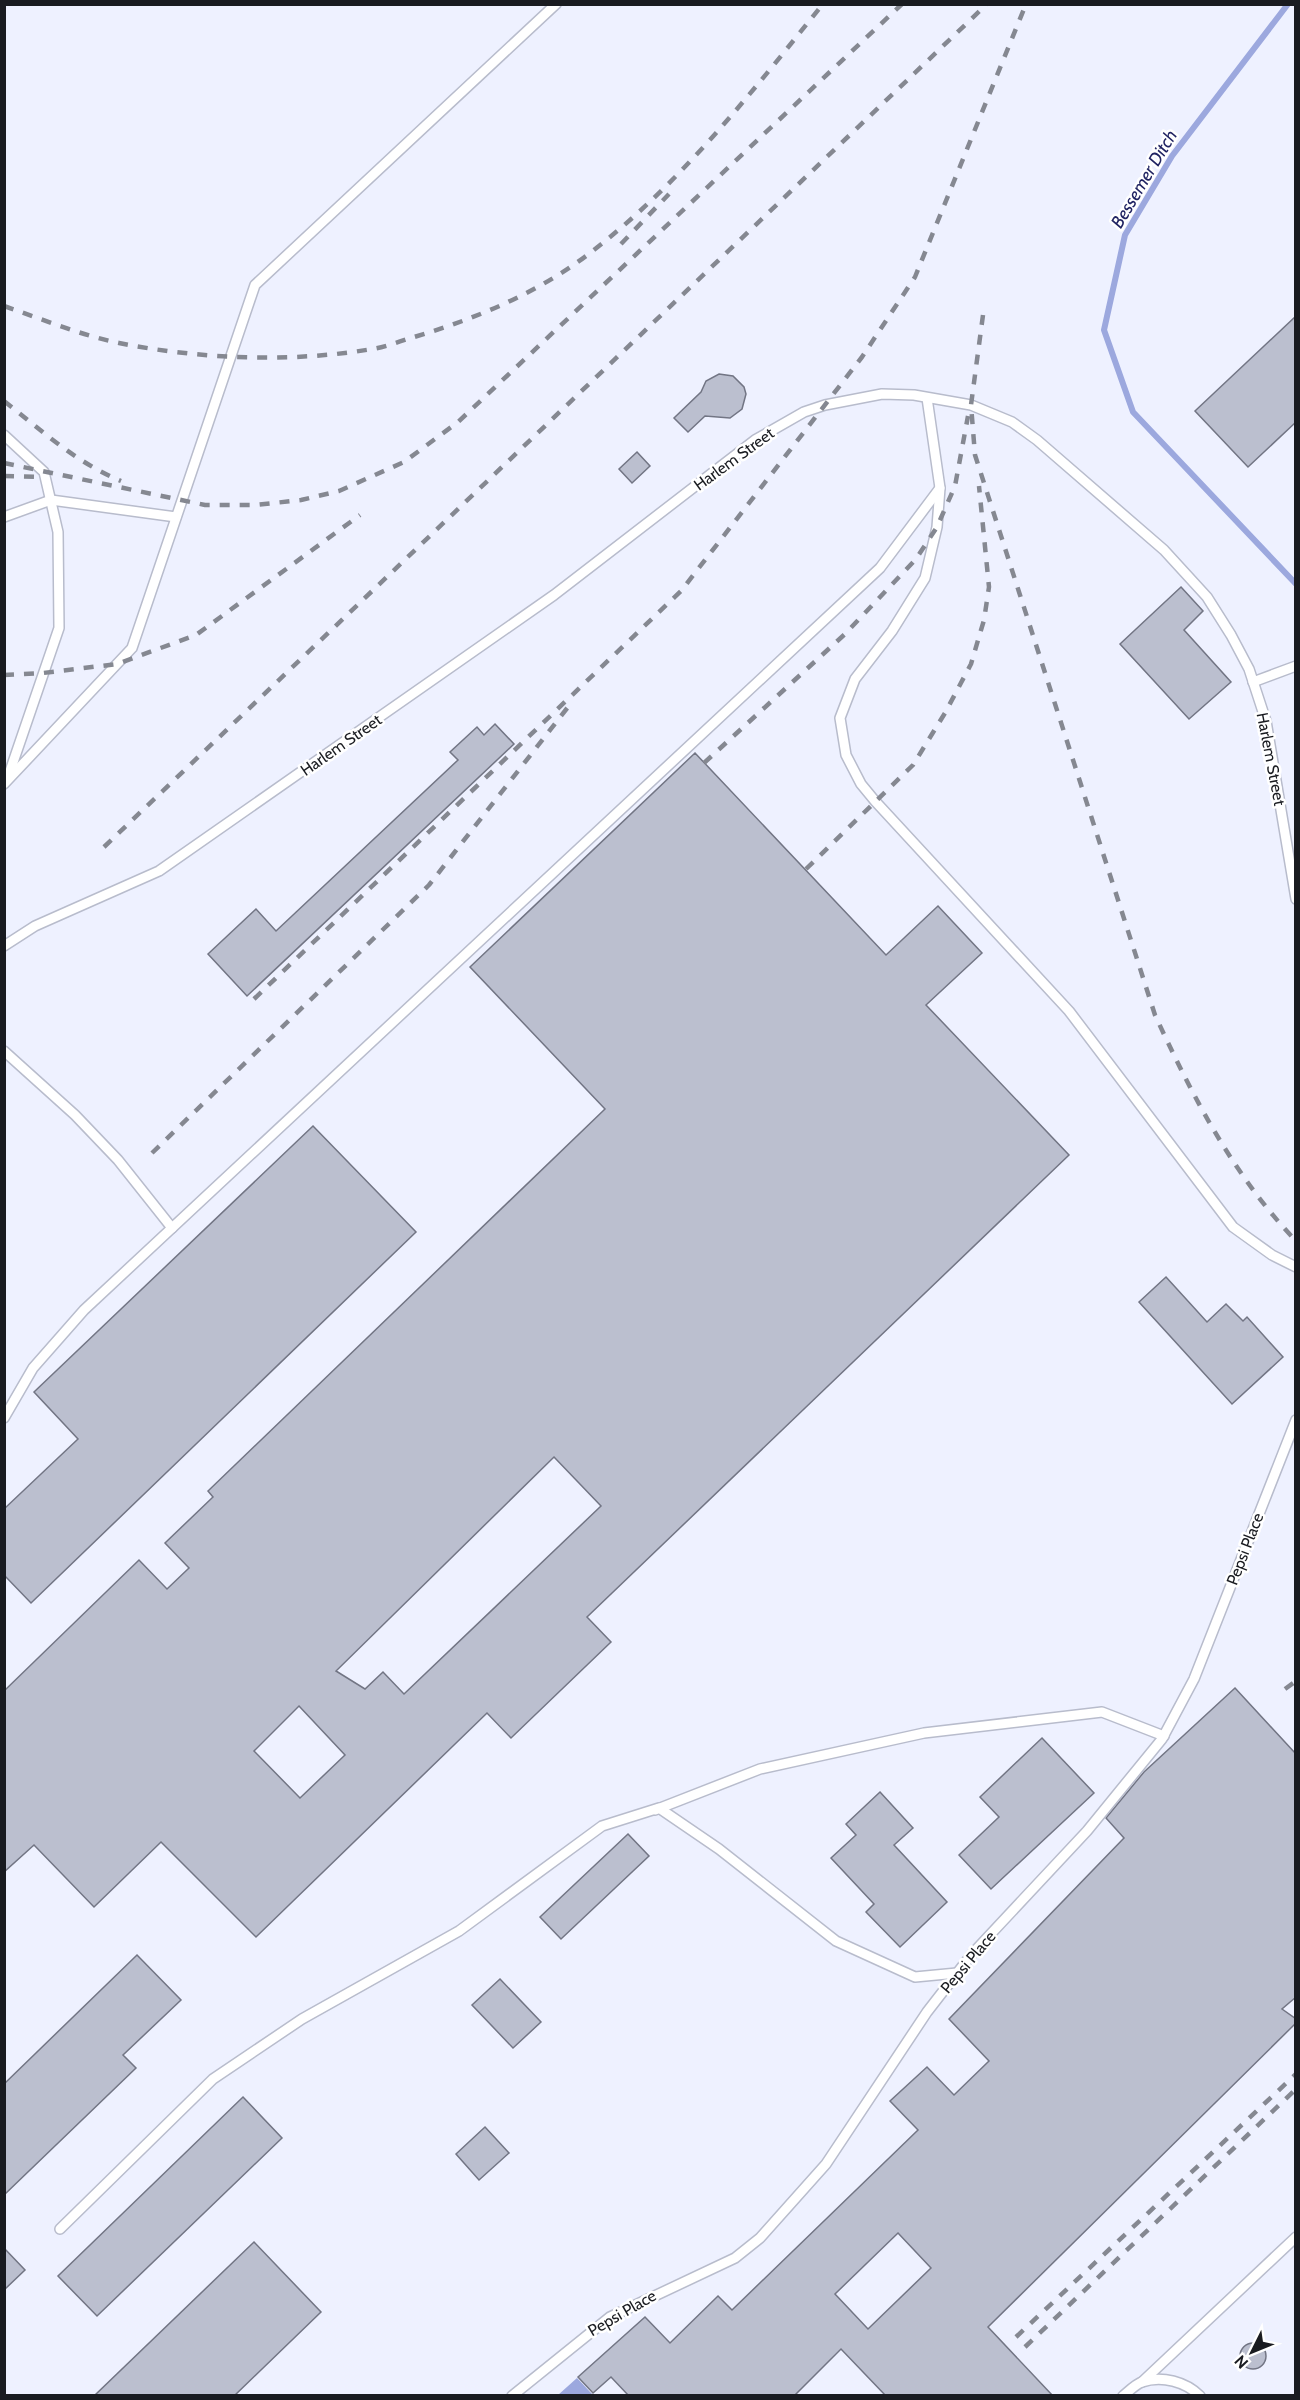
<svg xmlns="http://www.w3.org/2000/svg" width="1300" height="2400" font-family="Cabin,sans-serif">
  <rect width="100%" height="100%" fill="#eef1ff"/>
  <polygon fill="#9ca8de" points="577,2378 592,2394 558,2395"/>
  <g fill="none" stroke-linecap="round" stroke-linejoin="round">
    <polyline stroke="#9ca8de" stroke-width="6" points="1288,4 1172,156 1125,235 1104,330 1133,412 1296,584"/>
  </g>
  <g fill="#bbbfcf" stroke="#727584" stroke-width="1.5" fill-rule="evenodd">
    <polygon points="1296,316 1296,422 1248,467 1195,411"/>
    <polygon points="719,374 733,376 744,387 746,394 742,409 730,418 705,416 688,432 674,418 701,392 706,381"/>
    <polygon points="637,452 650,466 632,483 619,469"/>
    <polygon points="1181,587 1203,611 1184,630 1231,682 1189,719 1120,644"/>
    <polygon points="495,724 514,744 247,996 208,954 256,909 276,931 458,760 450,752 477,727 484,735"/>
    <path d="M695,753L886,955L938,906L982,953L926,1005L1069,1155L587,1617L611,1642L511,1738L487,1713L256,1937L161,1842L94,1907L34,1845L4,1872V1691L139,1560L167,1589L189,1568L165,1543L213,1497L208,1491L605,1109L470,967ZM554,1457L601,1506L404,1694L383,1672L365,1689L336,1671ZM299,1706L345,1755L300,1798L254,1751Z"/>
    <polygon points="313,1126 416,1232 31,1603 4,1575 4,1509 78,1439 34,1392"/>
    <polygon points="1166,1277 1207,1322 1226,1304 1243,1321 1247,1317 1283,1357 1232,1404 1139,1302"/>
    <path d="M1235,1688L1296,1754V1997L1282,2009L1296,2019V2023L988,2327L1053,2396H886L841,2349L794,2396H629L611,2377L593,2393L578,2377L645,2317L670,2343L718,2296L732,2310L918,2130L890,2101L927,2067L954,2095L989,2061L949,2019L1124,1838L1106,1818L1144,1772ZM898,2233L931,2268L868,2329L835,2294Z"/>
    <polygon points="1042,1738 1094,1793 991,1889 959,1855 999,1817 980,1797"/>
    <polygon points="880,1792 913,1828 894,1845 947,1902 900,1947 866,1912 874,1904 831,1858 856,1835 846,1824"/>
    <polygon points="628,1834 649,1856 561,1939 540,1917"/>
    <polygon points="137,1955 181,2000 123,2055 136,2068 4,2195 4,2084"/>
    <polygon points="500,1979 541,2022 513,2048 472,2005"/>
    <polygon points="243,2097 282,2138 97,2316 58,2276"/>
    <polygon points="485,2127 509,2153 479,2180 456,2154"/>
    <polygon points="254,2242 321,2312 234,2396 94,2396"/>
    <polygon points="4,2248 25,2270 4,2290"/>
    <circle cx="1253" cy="2356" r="13"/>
  </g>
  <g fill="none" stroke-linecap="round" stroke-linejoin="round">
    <defs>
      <g id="service">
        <polyline points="927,398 940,488 937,527 925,578 892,631 855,679 840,718 846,755 861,784 875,801 1069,1011 1233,1227 1272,1255 1296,1267"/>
        <polyline points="4,435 44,472 58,532 59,628 8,777"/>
        <polyline points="4,517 51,500 176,517"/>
        <polyline points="1253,682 1296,666"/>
        <polyline points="4,784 132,648 255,285 556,4"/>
        <polyline points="4,946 35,926 159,871 554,595 755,440 804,412 825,405 882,394 914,395 971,405 1012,422 1037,440 1164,550 1207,597 1231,635 1249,669 1266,721 1296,899"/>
        <polyline points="4,1051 75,1115 118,1160 172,1228"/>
        <polyline points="4,1418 33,1368 84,1310 880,568 940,488"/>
        <polyline points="655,1810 760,1769 924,1733 1102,1712 1164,1736"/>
        <polyline points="60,2229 213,2079 302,2019 459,1931 602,1826 659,1808 719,1849 836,1941 915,1977 957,1973"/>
        <polyline points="1142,2382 1296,2237"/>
        <polyline points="512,2396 610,2317 735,2258 760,2238 826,2164 927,2012 972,1954 1087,1831 1162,1739 1194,1679 1296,1420"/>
        <path d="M1123,2396C1129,2391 1136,2384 1142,2382C1162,2375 1186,2382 1200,2396"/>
      </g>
    </defs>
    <use href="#service" stroke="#b8bccc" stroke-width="12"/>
    <use href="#service" stroke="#fff" stroke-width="9"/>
    <g stroke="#858891" stroke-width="4.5" stroke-dasharray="10 10" stroke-linecap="butt">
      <polyline points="621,244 669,194"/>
      <path d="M4,306C42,319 80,335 119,343C199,359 291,363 372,349C386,347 400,341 414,337C475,319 535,294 586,256C679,186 751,93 823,4"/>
      <path d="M983,315L971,405L975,455L1155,1015C1193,1097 1233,1175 1296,1241"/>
      <path d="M4,401C42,431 77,463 121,481"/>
      <polyline points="4,463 205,505 256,505 301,500 339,491 404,462 458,422 902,4"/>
      <polyline points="4,476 40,477"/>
      <polyline points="4,675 43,673 117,664 196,635 360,515"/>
      <polyline points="704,763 845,634 916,559 937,527 955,486 968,416"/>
      <polyline points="104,847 987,4"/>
      <polyline points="806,869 913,765 945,713 971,664 984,620 989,587 979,486"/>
      <polyline points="254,999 681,591 862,357 915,277 1026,4"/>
      <polyline points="152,1153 429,885 568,707"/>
      <polyline points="1285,1689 1296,1681"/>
      <polyline points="1016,2337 1296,2074"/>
      <polyline points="1025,2347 1296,2089"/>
    </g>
  </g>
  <g text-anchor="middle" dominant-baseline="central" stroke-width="5" stroke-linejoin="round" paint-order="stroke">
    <g font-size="16" fill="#191b20" stroke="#fff">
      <text transform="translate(734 459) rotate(-36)">Harlem Street</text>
      <text transform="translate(341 745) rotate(-35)">Harlem Street</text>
      <text transform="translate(1271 759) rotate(79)">Harlem Street</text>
      <text transform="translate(1245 1549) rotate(-69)">Pepsi Place</text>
      <text transform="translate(968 1962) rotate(-50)">Pepsi Place</text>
      <text transform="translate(622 2313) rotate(-30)">Pepsi Place</text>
    </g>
    <g font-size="18" font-style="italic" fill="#202362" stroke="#fff">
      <text transform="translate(1144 179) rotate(-59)">Bessemer Ditch</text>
    </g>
  </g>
  <rect width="1300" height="2400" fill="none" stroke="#191b20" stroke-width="12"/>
  <g transform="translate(1252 2352) rotate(227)" stroke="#ffffff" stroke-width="4.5" paint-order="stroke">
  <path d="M0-4.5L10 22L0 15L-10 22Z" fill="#191b20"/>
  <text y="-9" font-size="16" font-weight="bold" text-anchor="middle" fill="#191b20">N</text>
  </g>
</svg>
